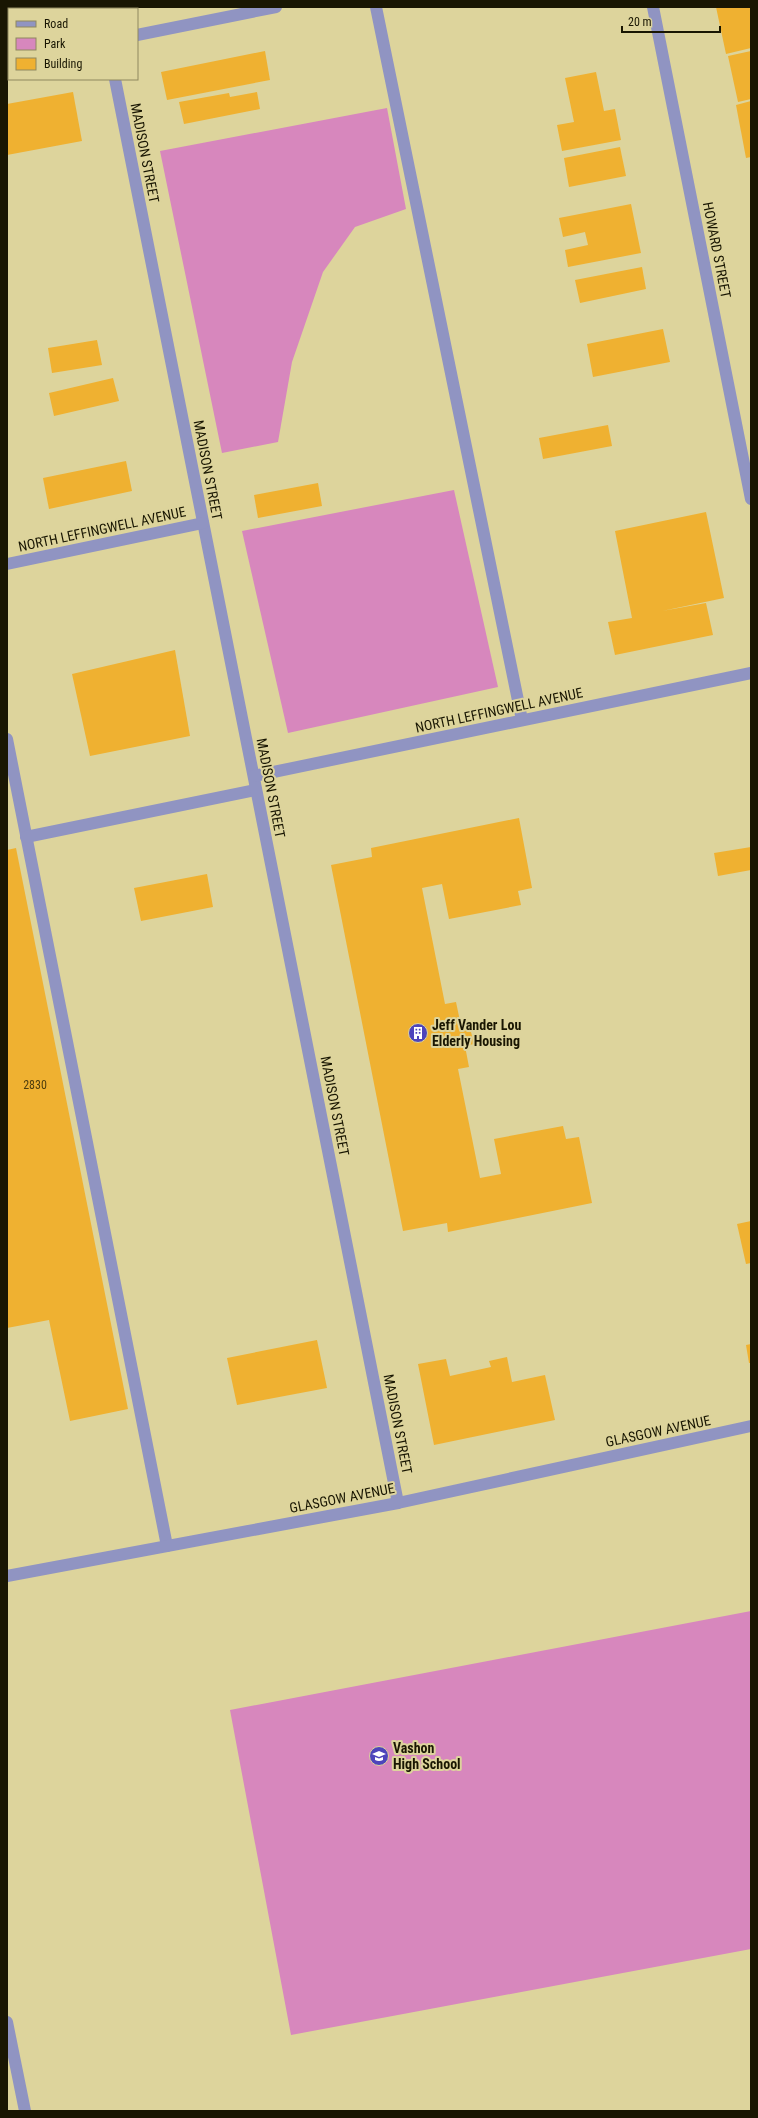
<svg xmlns="http://www.w3.org/2000/svg" width="758" height="2118" font-family="'Roboto Condensed',sans-serif">
  <rect width="100%" height="100%" fill="#ddd49c"/>
  <g fill="#d787bd">
    <polygon points="387,108 406,209 355,227 323,272 292,362 278,442 222,453 160,151"/>
    <polygon points="454,490 498,687 288,733 242,531"/>
    <polygon points="751,1611 751,1949 291,2035 230,1710"/>
  </g>
  <g fill="#efb131">
    <polygon points="7,7 35,7 35,8 9,9 9,14 7,14"/>
    <polygon points="716,7 751,7 751,48 726,54"/>
    <polygon points="265,51 270,80 167,100 161,72"/>
    <polygon points="751,51 751,99 738,102 728,56"/>
    <polygon points="596,72 604,111 615,109 621,140 562,151 557,125 574,122 565,78"/>
    <polygon points="73,92 82,141 7,155 7,104"/>
    <polygon points="257,92 260,109 184,124 179,102 229,93 230,97"/>
    <polygon points="751,101 751,157 746,158 736,105"/>
    <polygon points="620,147 626,176 569,187 564,158"/>
    <polygon points="631,204 641,253 568,267 565,250 588,245 585,232 563,237 559,218"/>
    <polygon points="642,267 646,289 580,303 575,280"/>
    <polygon points="663,329 670,362 593,377 587,344"/>
    <polygon points="97,340 102,365 52,373 48,348"/>
    <polygon points="113,378 119,401 54,416 49,393"/>
    <polygon points="608,425 612,446 543,459 539,438"/>
    <polygon points="126,461 132,491 49,509 43,478"/>
    <polygon points="318,483 322,506 258,518 254,495"/>
    <polygon points="706,512 724,598 662,611 706,603 713,635 615,655 608,622 632,618 615,531"/>
    <polygon points="175,650 190,736 90,756 72,674"/>
    <polygon points="519,818 532,888 518,891 521,905 449,919 442,884 422,888 445,1004 456,1002 460,1021 468,1020 474,1044 465,1046 469,1067 458,1069 480,1178 501,1174 494,1139 563,1126 566,1139 579,1137 592,1203 448,1232 447,1223 403,1231 331,865 372,857 371,848"/>
    <polygon points="751,847 751,870 718,876 714,853"/>
    <polygon points="16,848 128,1409 70,1421 49,1320 7,1328 7,850"/>
    <polygon points="207,874 213,907 141,921 134,888"/>
    <polygon points="751,1221 751,1263 746,1264 737,1224"/>
    <polygon points="317,1340 327,1388 237,1405 227,1358"/>
    <polygon points="751,1344 751,1363 749,1363 746,1345"/>
    <polygon points="507,1357 512,1382 545,1375 555,1420 434,1445 418,1364 446,1359 450,1376 491,1367 489,1361"/>
  </g>
  <g fill="none" stroke-linecap="round" stroke-linejoin="round">
    <g stroke="#9094c2" stroke-width="12">
      <polyline points="376,7 522,720"/>
      <polyline points="7,739 167,1546"/>
      <polyline points="26,837 256,790"/>
    </g>
    <g stroke="#9094c2" stroke-width="12">
      <polyline points="101,7 101,9"/>
      <polyline points="653,7 751,499"/>
      <polyline points="137,35 276,7"/>
      <polyline points="7,61 9,61"/>
      <polyline points="115,79 398,1503"/>
      <polyline points="7,564 203,523"/>
      <polyline points="254,776 751,673"/>
      <polyline points="7,1576 398,1503 751,1426"/>
      <polyline points="7,2022 25,2111"/>
    </g>
  </g>
  <defs>
    <symbol id="building-disc" viewBox="-11 -11 22 22"><circle r="9.5" fill="#4d44bb" stroke="#ddd49c"/><path d="M-4-6H4V6H1V3H-1V6H-4ZM-2.5-4.3h1.7v1.8h-1.7ZM.8-4.3h1.7v1.8H.8ZM-2.5-1h1.7V.8h-1.7ZM.8-1h1.7V.8H.8Z" fill="#fff"/></symbol>
    <symbol id="school-disc" viewBox="-11 -11 22 22"><circle r="9.5" fill="#4d44bb" stroke="#ddd49c"/><path d="M0-5L7-2L0 1L-7-2ZM-4 1L0 2.5L4 1V4Q0 6-4 4Z" fill="#fff"/></symbol>
  </defs>
  <g fill-rule="evenodd">
    <use href="#building-disc" x="407" y="1022" width="22" height="22"/>
    <use href="#school-disc" x="368" y="1745" width="22" height="22"/>
  </g>
  <g text-anchor="middle" dominant-baseline="central" stroke-width="4" stroke-linejoin="round" paint-order="stroke">
    <g font-size="12" fill="#4e3d0e">
      <text x="35" y="1085">2830</text>
    </g>
    <g font-size="14" fill="#191602" stroke="#ddd49c">
      <text transform="translate(145 153) rotate(79)">MADISON STREET</text>
      <text transform="translate(717 250) rotate(79)">HOWARD STREET</text>
      <text transform="translate(208 470) rotate(79)">MADISON STREET</text>
      <text transform="translate(102 529) rotate(-12)">NORTH LEFFINGWELL AVENUE</text>
      <text transform="translate(499 710) rotate(-12)">NORTH LEFFINGWELL AVENUE</text>
      <text transform="translate(271 788) rotate(79)">MADISON STREET</text>
      <text transform="translate(335 1106) rotate(79)">MADISON STREET</text>
      <text transform="translate(398 1424) rotate(79)">MADISON STREET</text>
      <text transform="translate(658 1431) rotate(-12)">GLASGOW AVENUE</text>
      <text transform="translate(342 1498) rotate(-11)">GLASGOW AVENUE</text>
    </g>
    <g font-size="14" font-weight="bold" fill="#191602" stroke="#ddd49c" text-anchor="start">
      <text x="432" y="1025">Jeff Vander Lou<tspan x="432" dy="16">Elderly Housing</tspan></text>
      <text x="393" y="1748">Vashon<tspan x="393" dy="16">High School</tspan></text>
    </g>
  </g>
  <rect width="758" height="2118" fill="none" stroke="#191602" stroke-width="16"/>
  <rect x="8" y="8" width="130" height="72" fill="#ddd49c" stroke="#8f885e"/>
  <rect x="16" y="21" width="20" height="6" fill="#9094c2" stroke="#8f885e"/>
  <text x="44" y="28" font-size="12" fill="#191602">Road</text>
  <rect x="16" y="38" width="20" height="12" fill="#d787bd" stroke="#8f885e"/>
  <text x="44" y="48" font-size="12" fill="#191602">Park</text>
  <rect x="16" y="58" width="20" height="12" fill="#efb131" stroke="#8f885e"/>
  <text x="44" y="68" font-size="12" fill="#191602">Building</text>
  <path d="M622 26v6h98v-6" fill="none" stroke="#191602" stroke-width="2"/>
  <text x="628" y="26" font-size="12" fill="#191602" stroke="#ddd49c" stroke-width="3" paint-order="stroke">20 m</text>
</svg>
